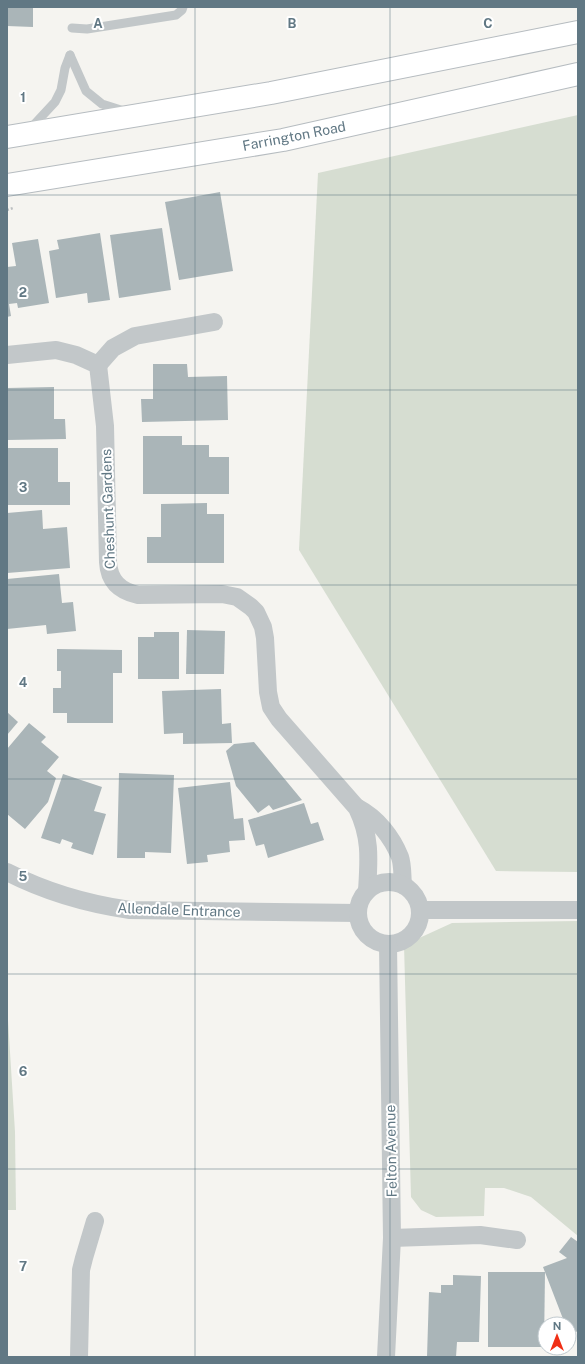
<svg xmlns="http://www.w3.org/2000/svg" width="585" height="1364" font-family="'Public Sans',sans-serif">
  <rect width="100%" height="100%" fill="#f5f4f0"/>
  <g fill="#d6ddd1">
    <polygon points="578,115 578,872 496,871 299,550 318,173"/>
    <polygon points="578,921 578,1236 531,1197 504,1188 485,1188 484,1216 436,1217 421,1210 411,1197 404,945 452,923"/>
    <polygon points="7,1004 15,1132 16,1210 7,1210"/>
  </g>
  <g fill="#aab5b8">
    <polygon points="7,7 33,7 33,27 7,26"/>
    <polygon points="220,192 233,271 179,280 165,202"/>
    <polygon points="162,228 171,290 119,298 110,235"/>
    <polygon points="100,233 110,300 88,303 87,293 56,298 49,251 59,249 57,240"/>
    <polygon points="38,239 49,303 18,308 17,303 9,304 11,316 7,317 7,267 16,266 12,243"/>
    <polygon points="153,364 187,364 188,377 227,376 228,420 142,422 141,399 153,399"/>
    <polygon points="54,387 54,419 65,419 66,439 7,440 7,388"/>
    <polygon points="143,436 182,436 182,445 209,445 209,457 229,457 229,494 143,494"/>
    <polygon points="7,448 58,448 58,482 70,482 70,505 7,505"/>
    <polygon points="207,503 207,514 224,514 224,563 147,563 147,537 161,537 161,504"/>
    <polygon points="42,510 43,529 67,527 70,568 7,573 7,527 8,526 7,513"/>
    <polygon points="59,574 62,603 73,602 76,631 47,634 46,625 7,629 7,579"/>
    <polygon points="187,630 225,631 224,674 186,674"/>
    <polygon points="154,632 179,632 179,679 138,679 138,637 154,637"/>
    <polygon points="57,649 122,650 122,673 113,673 113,723 67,723 67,713 53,713 53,688 61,688 61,671 57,671"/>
    <polygon points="221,689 222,724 231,723 232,743 183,744 183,733 164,734 162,691"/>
    <polygon points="7,712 18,722 7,735"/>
    <polygon points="29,723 46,737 41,742 59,757 47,771 56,778 48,802 25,829 7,814 7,749"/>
    <polygon points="254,742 302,800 273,810 269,805 258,813 236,786 226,751 234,744"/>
    <polygon points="119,773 174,775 171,853 145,852 145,858 117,858"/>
    <polygon points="63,774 102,787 94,811 106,814 93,855 71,848 73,843 62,839 60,844 41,838"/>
    <polygon points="230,782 234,819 243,818 245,840 229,841 230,852 207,855 208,862 187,864 178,788"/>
    <polygon points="304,803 311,824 318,822 324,840 268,858 264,844 256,846 248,820"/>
    <polygon points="571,1237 578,1242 578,1331 569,1335 569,1324 565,1324 543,1267 567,1258 559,1252"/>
    <polygon points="488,1272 545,1272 544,1347 488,1347"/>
    <polygon points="453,1275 481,1276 479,1342 457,1342 456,1357 427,1357 429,1292 441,1293 441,1285 453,1285"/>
  </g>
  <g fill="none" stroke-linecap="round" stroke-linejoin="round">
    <defs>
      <g id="secondary">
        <polyline points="7,137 271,93 578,32"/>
        <polyline points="7,185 283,140 578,74"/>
      </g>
    </defs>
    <use href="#secondary" stroke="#b6bcc0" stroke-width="24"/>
    <polyline stroke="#bdc0c2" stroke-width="2.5" stroke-dasharray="2 2" stroke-linecap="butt" points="7,210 13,208"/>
    <g stroke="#c2c7c9" stroke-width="9">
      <polyline points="72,28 87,29 176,15 182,10 183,7"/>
      <polyline points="70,55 86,91 102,104 124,111"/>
      <polyline points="29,130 55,102 61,90 65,68 70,55"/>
    </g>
    <g stroke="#c2c7c9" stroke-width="18">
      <path d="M7,355L56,350L76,355L98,365L105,426L108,562C109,581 120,591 138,595L222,594L237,597L251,607L256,612L263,627L265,638L268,692L271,707L279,719L357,808C371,837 369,859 367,891"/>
      <polyline points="98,365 113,348 135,336 214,322"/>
      <path d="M358,808C377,818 392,837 400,857C403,866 402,876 403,885"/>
      <path d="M7,872C46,892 88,904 130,910L358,913"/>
      <circle cx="389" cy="913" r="31"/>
      <polyline points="420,910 578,910"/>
      <polyline points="392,1238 480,1235 517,1240"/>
      <polyline points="79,1357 81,1270 84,1258 95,1221"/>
      <polyline points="386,1357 392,1238 388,944"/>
    </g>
    <use href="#secondary" stroke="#fff" stroke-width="22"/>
  </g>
  <path fill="none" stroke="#617884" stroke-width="1" stroke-opacity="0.55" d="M195,7V1357M390,7V1357M7,195H578M7,390H578M7,585H578M7,779H578M7,974H578M7,1169H578"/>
  <g text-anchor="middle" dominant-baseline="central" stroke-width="4" stroke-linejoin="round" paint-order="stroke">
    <g font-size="14" fill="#617884" stroke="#fff">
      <text transform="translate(294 136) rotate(-11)">Farrington Road</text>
      <text transform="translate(108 509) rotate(-92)">Cheshunt Gardens</text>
      <text transform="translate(179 910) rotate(2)">Allendale Entrance</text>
      <text transform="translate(391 1151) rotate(-91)">Felton Avenue</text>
    </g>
  </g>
  <g font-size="13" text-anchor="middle" font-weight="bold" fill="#617884" stroke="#fff" stroke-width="4" stroke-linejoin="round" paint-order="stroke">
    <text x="98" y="28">A</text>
    <text x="292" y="28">B</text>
    <text x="488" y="28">C</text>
    <text x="23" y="102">1</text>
    <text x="23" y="297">2</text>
    <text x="23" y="492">3</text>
    <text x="23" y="687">4</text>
    <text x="23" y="881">5</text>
    <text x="23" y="1076">6</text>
    <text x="23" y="1271">7</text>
  </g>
  <rect width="585" height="1364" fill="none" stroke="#617884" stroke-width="16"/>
  <g transform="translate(557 1336)"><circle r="19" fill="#ffffff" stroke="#c0c9ce"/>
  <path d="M0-3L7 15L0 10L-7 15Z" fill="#f02f15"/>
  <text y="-6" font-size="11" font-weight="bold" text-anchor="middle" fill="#617884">N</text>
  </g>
</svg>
